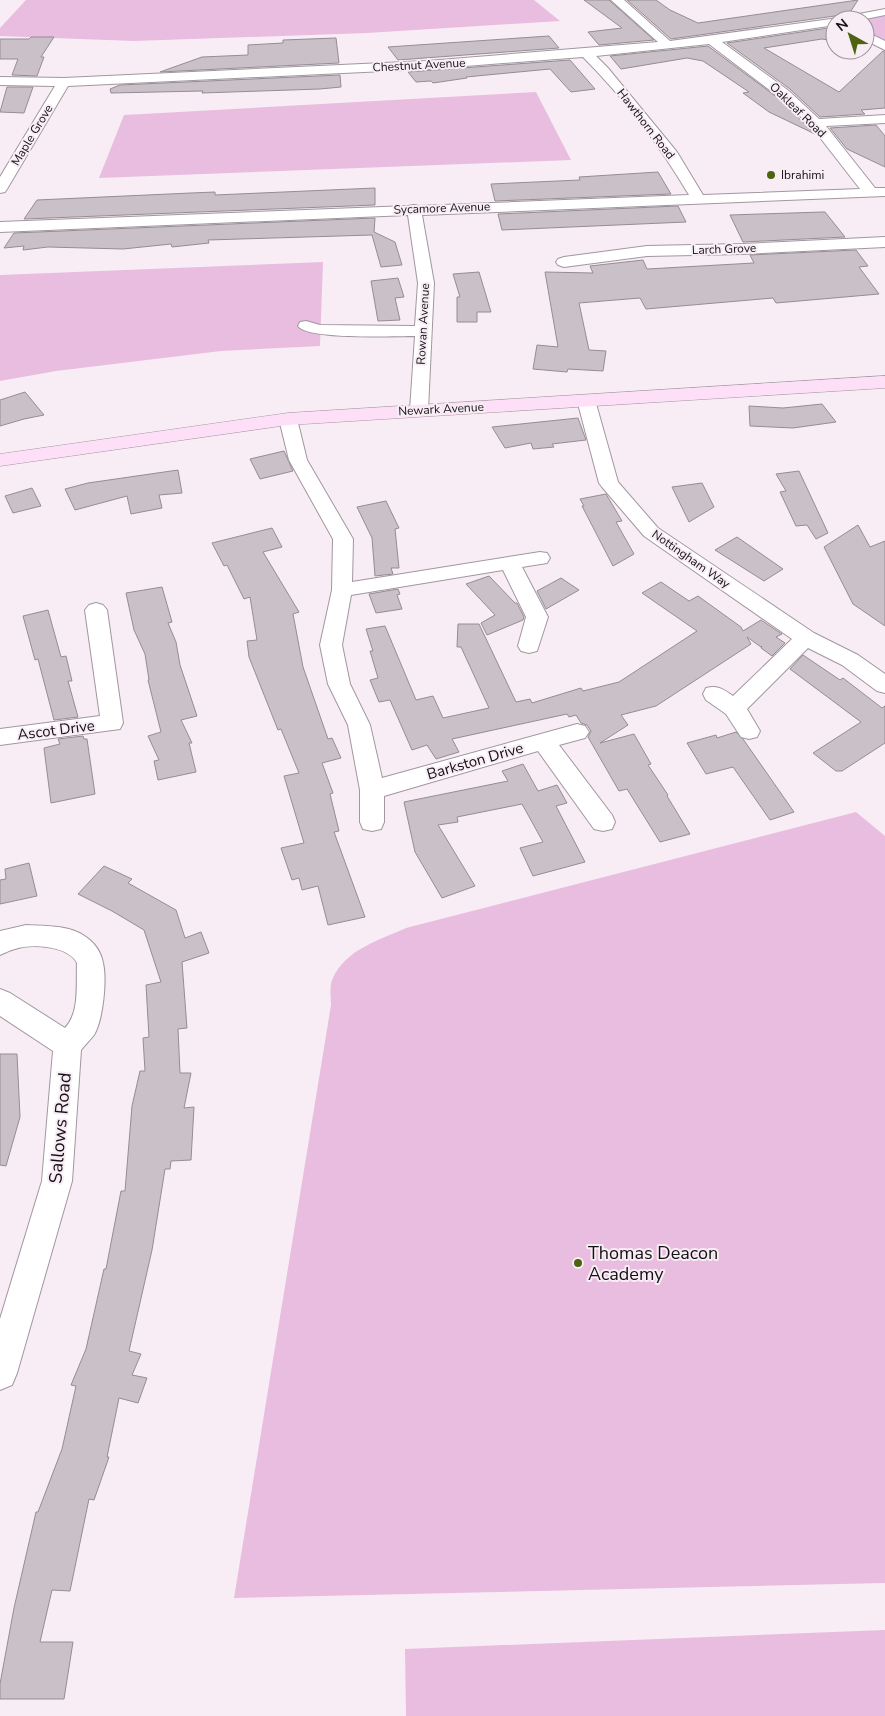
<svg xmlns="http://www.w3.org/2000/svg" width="885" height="1716" font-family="'Nunito Sans',sans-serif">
  <rect width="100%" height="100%" fill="#f8edf5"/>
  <g fill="#e9bddf">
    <polygon points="26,0 534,0 560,21 367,33 134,41 0,36 0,28"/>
    <polygon points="885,14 885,44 865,33 865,20 856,20"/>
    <polygon points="536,92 571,160 99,178 124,115"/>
    <polygon points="323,262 320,346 221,351 56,371 0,381 0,275"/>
    <path d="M856,812L885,836V1583L234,1598L331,1005C331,997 329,985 333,978C346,949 380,940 406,928Z"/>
    <polygon points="885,1630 885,1716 406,1716 405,1649"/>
  </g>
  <g fill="#cac0c7" stroke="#968c94">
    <polygon points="584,0 609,0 654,40 599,45 588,32 622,28"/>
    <polygon points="627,0 656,0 670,10 698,23 858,0 849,14 671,39"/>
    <polygon points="835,27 835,37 833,41 822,39 764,48 839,92 883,51 885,52 885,108 861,110 865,114 820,117 790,89 727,43"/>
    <polygon points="549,36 559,48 398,60 388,47"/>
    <polygon points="31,37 54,37 41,57 44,57 37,76 12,75 18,59 0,59 0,39 29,39"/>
    <polygon points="336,38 339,63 160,72 202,57 248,55 248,45 283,43 283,40"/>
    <polygon points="708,46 778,98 815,134 769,112 743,93 749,92 703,61 687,58 621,69 610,56"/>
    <polygon points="570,60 595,89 571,92 550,69 466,77 467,78 433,83 431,81 416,82 408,72"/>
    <polygon points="340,75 341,87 320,89 202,93 203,91 111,93 110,89 120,85"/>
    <polygon points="7,87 33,87 24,113 0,112"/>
    <polygon points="876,125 885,136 885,167 847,149 830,128"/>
    <polygon points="658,172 671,194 495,201 491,184 580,180 579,177"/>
    <polygon points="375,188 375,205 24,219 37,200 191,193 215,192 215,195"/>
    <polygon points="678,206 686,222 502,230 498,214"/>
    <polygon points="822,212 825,212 845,237 743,242 730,215"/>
    <polygon points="375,218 374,232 395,242 402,265 381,267 372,235 208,240 209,243 172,247 171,244 123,249 48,247 23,250 24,246 4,248 14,233"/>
    <polygon points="856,250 868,266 859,267 879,294 776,303 773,298 646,309 640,298 579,303 589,350 606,351 603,371 568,369 567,372 533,369 537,345 558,347 545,272 593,273 590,266 643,260 647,269 754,263 750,255"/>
    <polygon points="479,272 491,312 477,312 477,322 457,322 457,297 460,297 453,274"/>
    <polygon points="398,278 404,297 395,298 400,320 378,321 371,281"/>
    <polygon points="25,392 44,415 24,419 0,426 0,400"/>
    <polygon points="822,404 836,422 793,428 750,426 749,406 783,408"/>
    <polygon points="578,418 586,440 552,444 554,447 533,449 531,443 505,448 492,427"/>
    <polygon points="284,451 293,471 260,479 250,459"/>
    <polygon points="178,470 182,493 159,495 162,508 131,514 127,496 75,510 65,489 88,483"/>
    <polygon points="799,471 828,533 816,539 807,525 796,526 780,492 786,491 776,474"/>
    <polygon points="702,483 714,507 689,522 672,487"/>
    <polygon points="32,488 41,506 13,513 5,496"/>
    <polygon points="606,494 622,521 616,522 634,554 613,566 582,506 584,506 580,499"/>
    <polygon points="386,501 399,528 395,529 399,568 391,568 393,574 375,576 372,538 357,507"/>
    <polygon points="858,525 870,547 885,541 885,626 853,604 824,547"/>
    <polygon points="272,528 282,547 263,552 299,612 293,614 303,667 328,739 332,738 341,758 322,763 333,793 330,794 339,831 334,832 365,917 328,925 318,886 302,890 299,878 292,880 281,848 304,843 284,776 299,773 281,729 278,730 249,657 247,641 257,640 250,597 244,599 227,565 224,566 212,543"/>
    <polygon points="737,537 783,569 764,581 715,550"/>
    <polygon points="489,576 515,603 517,603 524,617 523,620 487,635 481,623 495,615 466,584"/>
    <polygon points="561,578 579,590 546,609 537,591"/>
    <polygon points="661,582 689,601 698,596 741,627 743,631 761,620 782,634 776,637 785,643 772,656 761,648 762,646 761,647 747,637 751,644 656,706 621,715 628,725 600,743 634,734 651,764 648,765 668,795 667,796 690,834 660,842 627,789 619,791 588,737 591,731 587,725 581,723 576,715 569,717 567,714 452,739 459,752 436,759 427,745 412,750 390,700 379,702 370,680 378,678 370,651 373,651 366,629 385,626 416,700 433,696 443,718 489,708 461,647 457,647 458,624 479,624 516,702 530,699 532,703 581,688 583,691 619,682 697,631 642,593"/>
    <polygon points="162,587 172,622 168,623 176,642 180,665 197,716 181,720 192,743 189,743 196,772 158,780 154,761 159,760 148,736 161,732 148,680 149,680 145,654 134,630 126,593"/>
    <polygon points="398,589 400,594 397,595 402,609 376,613 369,594"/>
    <polygon points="48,610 61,657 66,656 72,681 68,681 78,717 54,720 38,659 35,660 23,616"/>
    <polygon points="803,655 840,680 843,678 882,708 885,706 885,743 842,771 836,771 813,753 861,722 790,669"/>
    <polygon points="736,732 743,739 794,812 770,820 733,767 706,774 687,743 716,735 717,738"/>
    <polygon points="83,736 84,739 87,739 95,794 51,803 44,748 60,744 58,739"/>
    <polygon points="523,764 538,791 557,785 567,803 556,806 585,862 533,876 520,848 543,842 522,804 457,817 458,822 438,825 475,886 442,898 415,852 404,802 508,781 502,771"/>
    <polygon points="29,863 37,896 0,904 0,880 6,879 5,869"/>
    <polygon points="104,866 132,879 128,883 176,910 185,938 201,932 209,953 182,962 187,1028 178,1029 180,1073 191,1073 184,1108 194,1107 191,1160 171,1161 170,1169 165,1169 152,1250 129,1351 141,1354 132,1375 147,1378 138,1403 119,1398 107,1457 109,1457 94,1500 89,1499 70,1591 52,1590 40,1642 73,1642 64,1699 0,1699 0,1684 14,1608 36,1512 38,1512 62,1449 76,1386 71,1385 86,1349 104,1269 106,1269 121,1191 125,1191 132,1106 140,1071 145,1071 143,1038 149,1037 146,985 161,982 144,930 112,911 78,894"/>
    <polygon points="0,1054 17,1054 20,1117 6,1166 0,1165"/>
  </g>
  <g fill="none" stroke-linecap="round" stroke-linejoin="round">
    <defs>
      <g id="street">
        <path d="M611,0H624L670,41L838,18L885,9V15L861,20H835V25L722,42L789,91L819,119L885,115V123L826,126L875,188H885V196L422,215L434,283L428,410L425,414L419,415L413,414L410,410L415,336C395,336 307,340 298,326L300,322L306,321L320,325L415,326L418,283L408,215L0,232V222L408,206L414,205L419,206L689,195C660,146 624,98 583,57L427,69L68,86L7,189L5,192L0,193V177L55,86L0,85V77L64,78L427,61L658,42ZM709,44L779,97L811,126L860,189L703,195L677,152L608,68L596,56Z"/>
        <polygon points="865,31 885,41 885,50 865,40"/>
        <polygon points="885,237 885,247 742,254 647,256 564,267 558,265 556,262 558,259 564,257 647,246 742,244"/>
        <path d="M586,395L592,396L595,400L618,482L658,528L814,633L858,655L885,674V693L877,691L842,665L808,648L747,709L760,731L757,737L749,739L741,737L726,714L706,700L703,694L706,688C718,685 723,689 733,696L792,639L644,536L602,487L599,483L577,400L580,396Z"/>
        <polygon points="288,414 294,415 297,419 307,460 353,539 352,582 540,552 547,553 550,558 547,563 522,567 548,617 537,651 529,653 521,651 518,646 526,617 503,570 351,595 342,645 350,684 370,725 382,778 577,724 585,726 589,732 585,738 559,745 612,815 615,822 612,829 603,831 594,829 538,751 384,796 384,822 381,829 372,831 363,829 360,822 360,790 348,725 328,684 320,645 332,590 333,539 289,460 279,419 282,415"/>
        <polygon points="96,603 103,605 107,610 123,723 120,729 0,745 0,729 100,716 85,610 89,605"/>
        <path d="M26,925C44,926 67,925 83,935C93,941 101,951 103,963C107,980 103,1020 94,1035C90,1040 85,1045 81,1050L72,1181L17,1373L12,1385L0,1390V1319L42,1181L53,1051L0,1016V989L10,993L65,1028C80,1012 76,985 77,963C69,946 31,943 15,949C10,950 5,953 0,955V931Z"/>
      </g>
      <polygon id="secondary" points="885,376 885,388 288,425 0,466 0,454 288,413"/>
    </defs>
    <use href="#street" stroke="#a1979f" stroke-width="2"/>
    <use href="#secondary" stroke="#a1979f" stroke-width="1"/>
    <use href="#street" fill="#fff" fill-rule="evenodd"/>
    <use href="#secondary" fill="#fedff8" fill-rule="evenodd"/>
  </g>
  <g fill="#4d6311" stroke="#f8edf5" stroke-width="2">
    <circle cx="771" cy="175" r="5"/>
    <circle cx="578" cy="1263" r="5"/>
  </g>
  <g text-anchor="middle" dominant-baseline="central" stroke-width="4" stroke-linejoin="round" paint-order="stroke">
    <g font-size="12" fill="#141114" stroke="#f8edf5">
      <text transform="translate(419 65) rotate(-3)">Chestnut Avenue</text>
      <text transform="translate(798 110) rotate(44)">Oakleaf Road</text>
      <text transform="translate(646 124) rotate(52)">Hawthorn Road</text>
      <text transform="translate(32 135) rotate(-59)">Maple Grove</text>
      <text transform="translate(442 208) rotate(-2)">Sycamore Avenue</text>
      <text transform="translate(724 249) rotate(-2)">Larch Grove</text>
      <text transform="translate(423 324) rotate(-87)">Rowan Avenue</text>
      <text transform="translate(441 409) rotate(-3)">Newark Avenue</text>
      <text transform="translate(691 559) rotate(35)">Nottingham Way</text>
    </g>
    <g font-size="12" fill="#141114" stroke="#f8edf5" text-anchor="start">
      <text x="781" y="175">Ibrahimi</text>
    </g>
    <g font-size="15" fill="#141114" stroke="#f8edf5">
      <text transform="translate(56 730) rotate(-7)">Ascot Drive</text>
      <text transform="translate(475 761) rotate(-16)">Barkston Drive</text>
    </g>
    <g font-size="18" fill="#141114" stroke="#f8edf5">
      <text transform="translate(60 1128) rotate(-85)">Sallows Road</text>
    </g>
    <g font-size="18" fill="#141114" stroke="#f8edf5" text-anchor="start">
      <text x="588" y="1253">Thomas Deacon<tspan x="588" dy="21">Academy</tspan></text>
    </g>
  </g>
  <g transform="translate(850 35) rotate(321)"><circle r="24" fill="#f8edf5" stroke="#9d959b"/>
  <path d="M0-4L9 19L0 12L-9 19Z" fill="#4d6311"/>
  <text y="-8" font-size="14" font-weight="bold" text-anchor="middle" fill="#141114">N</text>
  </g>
</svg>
